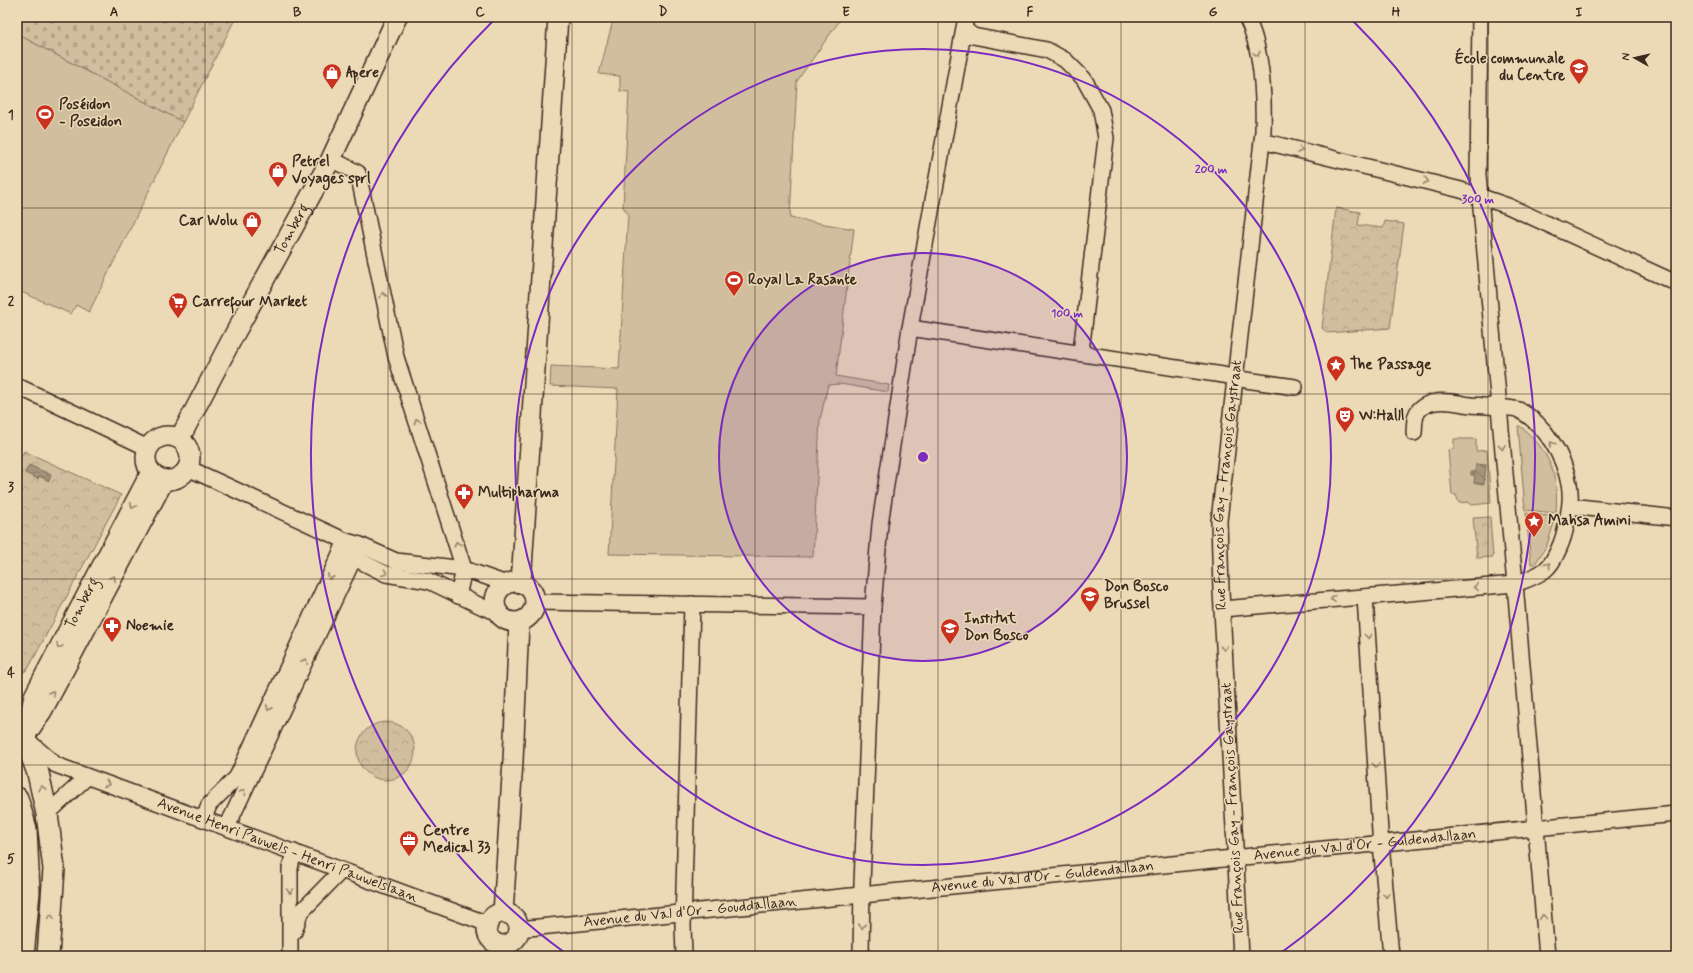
<svg xmlns="http://www.w3.org/2000/svg" width="1693" height="973" font-family="Mynerve,sans-serif">
  <defs>
    <pattern id="cemetery-stones" width="16" height="16" patternUnits="userSpaceOnUse"><rect width="16" height="16" fill="#d0be9e"/><path d="M2 7V4a2 2 0 0 1 4 0v3zM10 15v-3a2 2 0 0 1 4 0v3z" fill="#b4a388"/></pattern>
    <pattern id="park-crowns" width="20" height="18" patternUnits="userSpaceOnUse"><rect width="20" height="18" fill="#d0be9e"/><path d="M2 6a3 3 0 1 1 6 0M12 15a3 3 0 1 1 6 0" fill="none" stroke="#b4a388"/></pattern>
    <pattern id="water-waves" width="16" height="10" patternUnits="userSpaceOnUse"><rect width="16" height="10" fill="#a6947b"/><path d="M0 5q4-4 8 0t8 0" fill="none" stroke="#887964"/></pattern>
  </defs>
  <rect width="100%" height="100%" fill="#ecdab7"/>
  <filter id="ink" filterUnits="userSpaceOnUse"><feTurbulence type="fractalNoise" baseFrequency=".025" numOctaves="2"/><feDisplacementMap in="SourceGraphic" scale="8" xChannelSelector="R" yChannelSelector="G"/><feConvolveMatrix kernelMatrix="1 2 1 2 8 2 1 2 1" color-interpolation-filters="sRGB"/></filter>
  <g filter="url(#ink)">
    <g fill="#d0be9e" stroke="#86745e">
      <polygon points="616,17 842,17 797,81 790,218 854,229 836,376 889,385 888,392 840,384 828,385 820,420 813,557 609,554 618,389 550,386 551,366 619,369 628,214 623,207 629,92 620,91 620,76 599,74 612,24"/>
      <polygon points="17,34 183,122 89,312 76,305 71,314 17,290"/>
      <path d="M1518,426H1520C1550,450 1559,476 1556,513L1525,510Z"/>
      <polygon points="1454,439 1476,439 1476,451 1487,450 1491,503 1472,505 1468,502 1459,503 1456,495 1452,495 1448,450 1454,449"/>
      <polygon points="1526,513 1556,517 1547,545 1535,564 1531,564"/>
    </g>
    <polygon fill="url(#cemetery-stones)" stroke="#86745e" points="17,17 236,17 183,122 17,34"/>
    <g fill="url(#park-crowns)" stroke="#86745e">
      <polygon points="1336,208 1360,212 1358,225 1383,228 1385,221 1404,224 1390,328 1327,333 1322,328"/>
      <polygon points="24,451 121,495 28,669 20,675 17,675 17,465"/>
      <polygon points="1490,517 1493,557 1477,558 1473,518"/>
      <circle cx="386" cy="751" r="29"/>
    </g>
    <g fill="url(#water-waves)" stroke="#7b6a56">
      <polygon points="1476,464 1486,465 1484,484 1474,483 1475,475 1471,475 1471,472 1475,472"/>
      <polygon points="29,465 51,475 49,481 39,476 38,479 25,473"/>
    </g>
    <g fill="none" stroke-linecap="round" stroke-linejoin="round">
      <defs>
        <g id="minor">
          <polyline points="1480,17 1478,175 1515,584 1547,956"/>
          <polyline points="964,29 973,36 1047,50 1065,60 1084,79 1101,110 1106,138 1081,352"/>
          <polyline points="1262,141 1461,190 1508,206 1676,283"/>
          <polyline points="331,159 358,173 396,357 464,569 458,596"/>
          <polyline points="910,328 1223,375 1246,380 1295,387"/>
          <polyline points="17,386 148,448"/>
          <polyline points="188,468 346,541 360,545 396,561 464,569 507,584"/>
          <polyline points="1570,506 1676,518"/>
          <polyline points="350,549 354,558 386,574 429,581 485,608 497,612"/>
          <polyline points="1365,597 1380,832 1391,956"/>
          <polyline points="535,602 873,607"/>
          <path d="M1222,609L1515,584C1526,580 1536,577 1545,570C1555,562 1564,538 1566,526C1569,512 1572,498 1569,484C1564,456 1545,424 1519,410C1513,407 1481,406 1471,405C1456,403 1438,398 1424,406C1413,412 1415,423 1414,433"/>
          <path id="s1" d="M27,740L56,765L488,924"/>
          <polyline points="47,814 87,777"/>
          <polyline points="204,819 209,805 237,777 346,541"/>
          <polyline points="227,827 360,545"/>
          <path id="s2" d="M519,929L1676,814"/>
          <polyline points="294,932 300,913 341,871"/>
          <polyline points="290,956 290,868 294,852"/>
          <polyline points="684,956 683,925 692,604"/>
          <polyline points="861,956 862,884 873,607 880,524 910,328 966,17"/>
          <path id="s3" d="M1241,956L1221,591L1219,521L1263,132C1264,97 1263,48 1246,17"/>
        </g>
        <g id="tertiary">
          <circle cx="168" cy="458" r="22"/>
          <path id="s4" d="M180,438L234,335L331,159L397,17"/>
          <circle cx="515" cy="602" r="20"/>
          <polyline points="521,583 558,17"/>
          <path id="s5" d="M28,723L34,696L151,472"/>
          <polyline points="17,748 42,711 65,668 164,480"/>
          <polyline points="503,913 513,761 519,622"/>
          <circle cx="503" cy="929" r="16"/>
        </g>
        <g id="secondary">
          <polyline points="17,725 25,738 38,773 47,814 54,869 48,956"/>
          <polyline points="17,798 26,829 29,892 23,956"/>
        </g>
      </defs>
      <use href="#minor" stroke="#3b2a1e" stroke-width="18"/>
      <use href="#tertiary" stroke="#3b2a1e" stroke-width="22"/>
      <use href="#secondary" stroke="#3b2a1e" stroke-width="24"/>
      <use href="#minor" stroke="#ecdab7" stroke-width="15"/>
      <use href="#tertiary" stroke="#ecdab7" stroke-width="19"/>
      <use href="#secondary" stroke="#ecdab7" stroke-width="21"/>
    </g>
    <defs><path id="oneway-chevron" d="M-2-3.5L2.5 0L-2 3.5" fill="none" stroke-width="1.6" stroke-linecap="round" stroke-linejoin="round"/></defs>
    <g stroke="#94826a">
      <use href="#oneway-chevron" transform="translate(1257 54) rotate(78)"/>
      <use href="#oneway-chevron" transform="translate(1300 150) rotate(14)"/>
      <use href="#oneway-chevron" transform="translate(1426 181) rotate(14)"/>
      <use href="#oneway-chevron" transform="translate(383 295) rotate(-102)"/>
      <use href="#oneway-chevron" transform="translate(417 421) rotate(-108)"/>
      <use href="#oneway-chevron" transform="translate(1552 444) rotate(-123)"/>
      <use href="#oneway-chevron" transform="translate(1502 447) rotate(84)"/>
      <use href="#oneway-chevron" transform="translate(133 506) rotate(118)"/>
      <use href="#oneway-chevron" transform="translate(457 544) rotate(-108)"/>
      <use href="#oneway-chevron" transform="translate(1548 565) rotate(-53)"/>
      <use href="#oneway-chevron" transform="translate(385 573) rotate(20)"/>
      <use href="#oneway-chevron" transform="translate(330 577) rotate(115)"/>
      <use href="#oneway-chevron" transform="translate(113 578) rotate(-62)"/>
      <use href="#oneway-chevron" transform="translate(1476 587) rotate(175)"/>
      <use href="#oneway-chevron" transform="translate(1333 599) rotate(175)"/>
      <use href="#oneway-chevron" transform="translate(1368 636) rotate(86)"/>
      <use href="#oneway-chevron" transform="translate(59 646) rotate(118)"/>
      <use href="#oneway-chevron" transform="translate(1224 648) rotate(87)"/>
      <use href="#oneway-chevron" transform="translate(305 661) rotate(-65)"/>
      <use href="#oneway-chevron" transform="translate(52 693) rotate(-61)"/>
      <use href="#oneway-chevron" transform="translate(269 708) rotate(115)"/>
      <use href="#oneway-chevron" transform="translate(1376 765) rotate(86)"/>
      <use href="#oneway-chevron" transform="translate(107 784) rotate(20)"/>
      <use href="#oneway-chevron" transform="translate(42 788) rotate(-104)"/>
      <use href="#oneway-chevron" transform="translate(243 792) rotate(-65)"/>
      <use href="#oneway-chevron" transform="translate(290 891) rotate(90)"/>
      <use href="#oneway-chevron" transform="translate(1386 895) rotate(85)"/>
      <use href="#oneway-chevron" transform="translate(51 917) rotate(-86)"/>
      <use href="#oneway-chevron" transform="translate(1543 917) rotate(-95)"/>
      <use href="#oneway-chevron" transform="translate(862 926) rotate(91)"/>
    </g>
  </g>
  <path fill="none" stroke="#3b2a1e" stroke-width="1" stroke-opacity="0.55" d="M205,17V956M388,17V956M572,17V956M755,17V956M938,17V956M1121,17V956M1305,17V956M1488,17V956M17,208H1676M17,394H1676M17,579H1676M17,765H1676"/>
  <circle cx="923" cy="457" r="204" fill="#7b2cbf" fill-opacity=".12"/>
  <g fill="none" stroke="#7b2cbf" stroke-width="2">
    <circle cx="923" cy="457" r="204"/>
    <circle cx="923" cy="457" r="408"/>
    <path d="M568 955A612 612 0 0 1 494 20M1352 20A612 612 0 0 1 1278 955"/>
  </g>
  <defs>
    <symbol id="school-pin" viewBox="-11 -11 22 30"><path d="M0 17L-7.5 6A9.5 9.5 0 1 1 7.5 6Z" fill="#c8321e" stroke="#ecdab7"/><path d="M0-5L7-2L0 1L-7-2ZM-4 1L0 2.5L4 1V4Q0 6-4 4Z" fill="#fff"/></symbol>
    <symbol id="shop-pin" viewBox="-11 -11 22 30"><path d="M0 17L-7.5 6A9.5 9.5 0 1 1 7.5 6Z" fill="#c8321e" stroke="#ecdab7"/><path d="M-5-2.5h2.3a2.7 3.5 0 0 1 5.4 0H5L5.5 6h-11ZM-1.5-2.5h3a1.5 2.3 0 0 0-3 0Z" fill="#fff"/></symbol>
    <symbol id="stadium-pin" viewBox="-11 -11 22 30"><path d="M0 17L-7.5 6A9.5 9.5 0 1 1 7.5 6Z" fill="#c8321e" stroke="#ecdab7"/><path d="M0-5a6.5 5 0 1 0 0 10a6.5 5 0 1 0 0-10ZM-3.5-1.8h7v3.6h-7Z" fill="#fff"/></symbol>
    <symbol id="supermarket-pin" viewBox="-11 -11 22 30"><path d="M0 17L-7.5 6A9.5 9.5 0 1 1 7.5 6Z" fill="#c8321e" stroke="#ecdab7"/><path d="M-6-5.5h2.5l.6 2H6L4.5 2H-2.5L-4.4-4H-6ZM-1.5 3.2a1.3 1.3 0 1 0 .1 0ZM3 3.2a1.3 1.3 0 1 0 .1 0Z" fill="#fff"/></symbol>
    <symbol id="sight-pin" viewBox="-11 -11 22 30"><path d="M0 17L-7.5 6A9.5 9.5 0 1 1 7.5 6Z" fill="#c8321e" stroke="#ecdab7"/><path d="M0-6L1.8-2.2L6-1.7L2.9 1.2L3.7 5.4L0 3.3L-3.7 5.4L-2.9 1.2L-6-1.7L-1.8-2.2Z" fill="#fff"/></symbol>
    <symbol id="theatre-pin" viewBox="-11 -11 22 30"><path d="M0 17L-7.5 6A9.5 9.5 0 1 1 7.5 6Z" fill="#c8321e" stroke="#ecdab7"/><path d="M-5-5.5Q0-4 5-5.5V0Q5 5 0 6Q-5 5-5 0ZM-3.3-2.5H-1v1.5H-3.3ZM1-2.5H3.3v1.5H1ZM-2.8 1Q0 5.5 2.8 1Z" fill="#fff"/></symbol>
    <symbol id="pharmacy-pin" viewBox="-11 -11 22 30"><path d="M0 17L-7.5 6A9.5 9.5 0 1 1 7.5 6Z" fill="#c8321e" stroke="#ecdab7"/><path d="M-2-6h4v4h4v4h-4v4h-4v-4h-4v-4h4Z" fill="#fff"/></symbol>
    <symbol id="office-pin" viewBox="-11 -11 22 30"><path d="M0 17L-7.5 6A9.5 9.5 0 1 1 7.5 6Z" fill="#c8321e" stroke="#ecdab7"/><path d="M-6-3h4V-5.5h4V-3h4V5H-6ZM-1-4.5V-3h2v-1.5ZM-6 0V1H6V0Z" fill="#fff"/></symbol>
  </defs>
  <g fill-rule="evenodd">
    <use href="#school-pin" x="1568" y="57" width="22" height="30"/>
    <use href="#shop-pin" x="321" y="62" width="22" height="30"/>
    <use href="#stadium-pin" x="34" y="103" width="22" height="30"/>
    <use href="#shop-pin" x="267" y="160" width="22" height="30"/>
    <use href="#shop-pin" x="241" y="210" width="22" height="30"/>
    <use href="#stadium-pin" x="723" y="269" width="22" height="30"/>
    <use href="#supermarket-pin" x="167" y="291" width="22" height="30"/>
    <use href="#sight-pin" x="1325" y="354" width="22" height="30"/>
    <use href="#theatre-pin" x="1334" y="405" width="22" height="30"/>
    <use href="#pharmacy-pin" x="453" y="482" width="22" height="30"/>
    <use href="#sight-pin" x="1523" y="510" width="22" height="30"/>
    <use href="#school-pin" x="1079" y="585" width="22" height="30"/>
    <use href="#pharmacy-pin" x="101" y="615" width="22" height="30"/>
    <use href="#school-pin" x="939" y="617" width="22" height="30"/>
    <use href="#office-pin" x="398" y="829" width="22" height="30"/>
  </g>
  <g text-anchor="middle" dominant-baseline="central" stroke-width="3" stroke-linejoin="round" paint-order="stroke">
    <g font-size="15" font-weight="bold" fill="#3b2a1e" stroke="#ecdab7" text-anchor="start">
      <text x="1565" y="59" text-anchor="end">École communale<tspan x="1565" dy="17">du Centre</tspan></text>
      <text x="346" y="73">Apere</text>
      <text x="59" y="105">Poséidon<tspan x="59" dy="17">- Poseidon</tspan></text>
      <text x="292" y="162">Petrel<tspan x="292" dy="17">Voyages sprl</tspan></text>
      <text x="238" y="221" text-anchor="end">Car Wolu</text>
      <text x="748" y="280">Royal La Rasante</text>
      <text x="192" y="302">Carrefour Market</text>
      <text x="1350" y="365">The Passage</text>
      <text x="1359" y="416">W:Halll</text>
      <text x="478" y="493">Multipharma</text>
      <text x="1548" y="521">Mahsa Amini</text>
      <text x="1104" y="587">Don Bosco<tspan x="1104" dy="17">Brussel</tspan></text>
      <text x="964" y="619">Institut<tspan x="964" dy="17">Don Bosco</tspan></text>
      <text x="126" y="626">Noemie</text>
      <text x="423" y="831">Centre<tspan x="423" dy="17">Medical 33</tspan></text>
    </g>
    <g font-size="15" fill="#3b2a1e" stroke="#ecdab7">
      <text stroke="none"><textPath href="#s4" startOffset="237">Tomberg</textPath></text>
      <text stroke="none"><textPath href="#s3" startOffset="472">Rue François Gay - François Gaystraat</textPath></text>
      <text stroke="none"><textPath href="#s5" startOffset="132">Tomberg</textPath></text>
      <text transform="translate(1233 808) rotate(-93)">Rue François Gay - François Gaystraat</text>
      <text stroke="none"><textPath href="#s2" startOffset="850">Avenue du Val d'Or - Guldendallaan</textPath></text>
      <text stroke="none"><textPath href="#s1" startOffset="285">Avenue Henri Pauwels - Henri Pauwelslaan</textPath></text>
      <text stroke="none"><textPath href="#s2" startOffset="526">Avenue du Val d'Or - Guldendallaan</textPath></text>
      <text stroke="none"><textPath href="#s2" startOffset="172">Avenue du Val d'Or - Gouddallaan</textPath></text>
    </g>
  </g>
  <circle cx="923" cy="457" r="6" fill="#7b2cbf" stroke="#ecdab7" stroke-width="2"/>
  <g font-size="12" text-anchor="middle" font-weight="bold" fill="#7b2cbf" stroke="#ecdab7" stroke-width="3" stroke-linejoin="round" paint-order="stroke">
    <text x="1211" y="173">200 m</text>
    <text x="1478" y="203">300 m</text>
    <text x="1067" y="317">100 m</text>
  </g>
  <rect width="1693" height="973" fill="none" stroke="#ecdab7" stroke-width="44"/>
  <g transform="translate(1635 58) rotate(278)" stroke="#ecdab7" stroke-width="3" paint-order="stroke">
  <path d="M0-3L7 15L0 10L-7 15Z" fill="#3b2a1e"/>
  <text y="-6" font-size="11" font-weight="bold" text-anchor="middle" fill="#3b2a1e">N</text>
  </g>
  <rect x="22" y="22" width="1649" height="929" fill="none" stroke="#3b2a1e" stroke-width="1.5"/>
  <g font-size="13" text-anchor="middle" font-weight="bold" fill="#3b2a1e">
    <text x="114" y="16">A</text>
    <text x="297" y="16">B</text>
    <text x="480" y="16">C</text>
    <text x="663" y="16">D</text>
    <text x="846" y="16">E</text>
    <text x="1030" y="16">F</text>
    <text x="1213" y="16">G</text>
    <text x="1396" y="16">H</text>
    <text x="1579" y="16">I</text>
    <text x="11" y="119">1</text>
    <text x="11" y="305">2</text>
    <text x="11" y="491">3</text>
    <text x="11" y="677">4</text>
    <text x="11" y="863">5</text>
  </g>
</svg>
